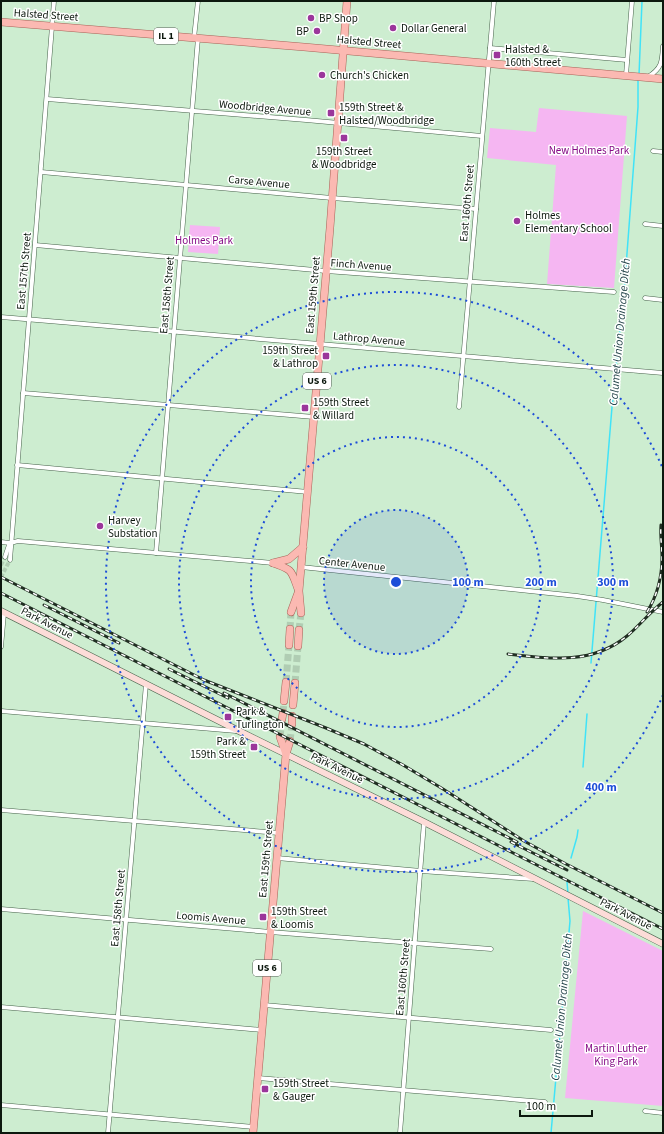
<svg xmlns="http://www.w3.org/2000/svg" width="664" height="1134" font-family="'Source Sans 3',sans-serif">
  <rect width="100%" height="100%" fill="#cdedd0"/>
  <g fill="#f5b6f2">
    <polygon points="539,108 627,116 614,288 547,284 556,165 487,158 490,128 536,132"/>
    <polygon points="190,225 220,227 218,254 188,252"/>
    <polygon points="583,911 663,951 663,1106 565,1098"/>
  </g>
  <g fill="none" stroke-linecap="round" stroke-linejoin="round">
    <g stroke="#40e3f8" stroke-width="1.5">
      <polyline points="639,75 642,1"/>
      <polyline points="591,663 612,407 625,280 638,107 638,78"/>
      <polyline points="583,767 587,714"/>
      <polyline points="571,858 577,837 578,830"/>
      <polyline points="567,882 568,894"/>
      <polyline points="551,1133 570,921 568,898"/>
    </g>
    <g stroke="#b0cdb3" stroke-width="4" stroke-dasharray="4 2" stroke-linecap="butt">
      <polyline points="1,565 5,557"/>
      <polyline points="1,577 10,560"/>
    </g>
    <g stroke="#b0cdb3" stroke-width="7" stroke-dasharray="7 3.5" stroke-linecap="butt">
      <polyline points="290,629 291,612"/>
      <polyline points="299,630 301,613"/>
      <polyline points="286,682 289,645"/>
      <polyline points="295,683 298,646"/>
      <polyline points="283,713 284,701"/>
      <polyline points="280,737 282,719"/>
      <polyline points="290,741 292,724"/>
    </g>
    <defs>
      <g id="street">
        <polyline points="194,38 198,1"/>
        <polyline points="490,48 627,60"/>
        <polyline points="626,75 632,1"/>
        <path d="M648,77C662,68 662,62 663,46"/>
        <polyline points="47,99 306,120 482,136"/>
        <polyline points="653,151 663,152"/>
        <polyline points="41,172 332,198 476,209"/>
        <polyline points="645,224 663,226"/>
        <polyline points="35,245 326,271 614,292"/>
        <polyline points="645,298 663,300"/>
        <polyline points="1,317 663,373"/>
        <polyline points="23,393 314,417"/>
        <polyline points="459,407 494,1"/>
        <polyline points="17,465 308,492"/>
        <polyline points="1,542 10,543 18,541 273,563"/>
        <polyline points="156,553 198,38"/>
        <polyline points="5,557 9,545"/>
        <polyline points="10,560 54,1"/>
        <polyline points="301,567 577,596 603,600 663,612"/>
        <polyline points="1,647 4,613"/>
        <polyline points="1,711 236,731"/>
        <polyline points="1,810 279,833"/>
        <polyline points="277,858 421,871 534,879"/>
        <polyline points="1,909 270,932 491,949"/>
        <polyline points="264,1005 551,1030"/>
        <polyline points="1,1007 262,1030"/>
        <polyline points="258,1078 545,1102"/>
        <polyline points="1,1105 254,1127"/>
        <polyline points="645,1111 663,1113"/>
        <polyline points="108,1133 146,684"/>
        <polyline points="400,1133 424,822"/>
      </g>
      <polyline id="secondary" points="1,611 239,731 424,822 663,944"/>
      <g id="primary">
        <polyline points="1,22 304,47 663,79"/>
        <path d="M273,563C293,570 291,570 298,589"/>
        <polyline points="273,563 289,559 303,547"/>
        <polyline points="291,612 298,593"/>
        <polyline points="301,613 299,591 330,228 347,1"/>
        <polyline points="289,645 290,629"/>
        <polyline points="298,646 299,630"/>
        <polyline points="284,701 286,682"/>
        <polyline points="293,705 295,683"/>
        <polyline points="282,719 283,713"/>
        <polyline points="292,724 292,716"/>
        <polyline points="280,737 286,754"/>
        <polyline points="253,1133 286,754 290,741"/>
      </g>
    </defs>
    <use href="#street" stroke="#46624a" stroke-width="5"/>
    <use href="#secondary" stroke="#46624a" stroke-width="7"/>
    <use href="#primary" stroke="#a56357" stroke-width="8"/>
    <use href="#street" stroke="#fff" stroke-width="4"/>
    <use href="#secondary" stroke="#fddcd8" stroke-width="6"/>
    <use href="#primary" stroke="#fbb9b2" stroke-width="7"/>
    <defs>
      <g id="rail">
        <polyline points="1,577 204,680 326,728 364,744 403,765 443,789 524,841 566,864 663,913"/>
        <polyline points="1,593 663,929"/>
        <polyline points="44,605 119,643"/>
        <path d="M647,612C657,596 662,577 662,557C662,546 660,536 661,525"/>
        <path d="M508,654C550,659 592,665 627,636C640,625 650,612 663,602"/>
        <polyline points="169,669 228,698"/>
        <polyline points="224,693 517,842"/>
        <polyline points="511,842 567,870"/>
      </g>
    </defs>
    <use href="#rail" stroke="#202e22" stroke-width="3"/>
    <use href="#rail" stroke="#fff" stroke-width="1.5" stroke-dasharray="4.5" stroke-linecap="butt"/>
  </g>
  <circle cx="396" cy="582" r="72" fill="#1d4ed8" fill-opacity=".12"/>
  <g fill="none" stroke="#1d4ed8" stroke-width="2" stroke-dasharray="2 4">
    <circle cx="396" cy="582" r="72"/>
    <circle cx="396" cy="582" r="145"/>
    <circle cx="396" cy="582" r="217"/>
    <path d="M663 695A290 290 0 1 1 663 469"/>
  </g>
  <g fill="#9b369b" stroke="#fff" stroke-width="1.5">
    <circle cx="311" cy="18" r="4"/>
    <circle cx="393" cy="28" r="4"/>
    <circle cx="317" cy="31" r="4"/>
    <rect x="493" y="51" width="8" height="8" rx="2"/>
    <circle cx="322" cy="75" r="4"/>
    <rect x="327" y="109" width="8" height="8" rx="2"/>
    <rect x="340" y="134" width="8" height="8" rx="2"/>
    <circle cx="517" cy="221" r="4"/>
    <rect x="322" y="352" width="8" height="8" rx="2"/>
    <rect x="301" y="404" width="8" height="8" rx="2"/>
    <circle cx="100" cy="526" r="4"/>
    <rect x="224" y="713" width="8" height="8" rx="2"/>
    <rect x="250" y="743" width="8" height="8" rx="2"/>
    <rect x="259" y="913" width="8" height="8" rx="2"/>
    <rect x="261" y="1085" width="8" height="8" rx="2"/>
  </g>
  <g text-anchor="middle" dominant-baseline="central" stroke-width="3" stroke-linejoin="round" paint-order="stroke">
    <g fill="#fff" stroke="#555d56" stroke-width="1">
      <rect x="154" y="28" width="24" height="16" rx="3"/>
      <rect x="303" y="373" width="28" height="16" rx="3"/>
      <rect x="253" y="960" width="28" height="16" rx="3"/>
    </g>
    <g font-size="10" font-weight="bold" fill="#0c180e">
      <text x="166" y="36">IL 1</text>
      <text x="317" y="381">US 6</text>
      <text x="267" y="968">US 6</text>
    </g>
    <g font-size="11" fill="#0c180e" stroke="#fff">
      <text transform="translate(46 15) rotate(4)">Halsted Street</text>
      <text transform="translate(369 42) rotate(5)">Halsted Street</text>
      <text transform="translate(265 108) rotate(5)">Woodbridge Avenue</text>
      <text transform="translate(259 182) rotate(5)">Carse Avenue</text>
      <text transform="translate(467 203) rotate(-85)">East 160th Street</text>
      <text transform="translate(361 265) rotate(4)">Finch Avenue</text>
      <text transform="translate(24 271) rotate(-85)">East 157th Street</text>
      <text transform="translate(167 295) rotate(-85)">East 158th Street</text>
      <text transform="translate(313 295) rotate(-85)">East 159th Street</text>
      <text transform="translate(369 339) rotate(5)">Lathrop Avenue</text>
      <text transform="translate(352 564) rotate(6)">Center Avenue</text>
      <text transform="translate(47 623) rotate(27)">Park Avenue</text>
      <text transform="translate(337 768) rotate(26)">Park Avenue</text>
      <text transform="translate(266 859) rotate(-85)">East 159th Street</text>
      <text transform="translate(118 908) rotate(-85)">East 158th Street</text>
      <text transform="translate(626 914) rotate(27)">Park Avenue</text>
      <text transform="translate(211 918) rotate(5)">Loomis Avenue</text>
      <text transform="translate(403 977) rotate(-85)">East 160th Street</text>
    </g>
    <g font-size="11" fill="#0c180e" stroke="#fff" text-anchor="start">
      <text x="319" y="18">BP Shop</text>
      <text x="401" y="28">Dollar General</text>
      <text x="309" y="31" text-anchor="end">BP</text>
      <text x="505" y="49">Halsted &amp;<tspan x="505" dy="13">160th Street</tspan></text>
      <text x="330" y="75">Church's Chicken</text>
      <text x="339" y="107">159th Street &amp;<tspan x="339" dy="13">Halsted/Woodbridge</tspan></text>
      <text x="344" y="151" text-anchor="middle">159th Street<tspan x="344" dy="13">&amp; Woodbridge</tspan></text>
      <text x="525" y="215">Holmes<tspan x="525" dy="13">Elementary School</tspan></text>
      <text x="318" y="350" text-anchor="end">159th Street<tspan x="318" dy="13">&amp; Lathrop</tspan></text>
      <text x="313" y="402">159th Street<tspan x="313" dy="13">&amp; Willard</tspan></text>
      <text x="108" y="520">Harvey<tspan x="108" dy="13">Substation</tspan></text>
      <text x="236" y="711">Park &amp;<tspan x="236" dy="13">Turlington</tspan></text>
      <text x="246" y="741" text-anchor="end">Park &amp;<tspan x="246" dy="13">159th Street</tspan></text>
      <text x="271" y="911">159th Street<tspan x="271" dy="13">&amp; Loomis</tspan></text>
      <text x="273" y="1083">159th Street<tspan x="273" dy="13">&amp; Gauger</tspan></text>
    </g>
    <g font-size="11" fill="#860c86" stroke="#fff">
      <text x="589" y="150">New Holmes Park</text>
      <text x="204" y="240">Holmes Park</text>
      <text x="616" y="1048">Martin Luther<tspan x="616" dy="13">King Park</tspan></text>
    </g>
    <g font-size="12" font-style="italic" fill="#27474c" stroke="#fff">
      <text transform="translate(620 332) rotate(-85)">Calumet Union Drainage Ditch</text>
      <text transform="translate(562 1007) rotate(-85)">Calumet Union Drainage Ditch</text>
    </g>
  </g>
  <circle cx="396" cy="582" r="6" fill="#1d4ed8" stroke="#fff" stroke-width="2"/>
  <g font-size="12" text-anchor="middle" font-weight="bold" fill="#1d4ed8" stroke="#fff" stroke-width="3" stroke-linejoin="round" paint-order="stroke">
    <text x="468" y="586">100 m</text>
    <text x="541" y="586">200 m</text>
    <text x="613" y="586">300 m</text>
    <text x="601" y="791">400 m</text>
  </g>
  <rect width="664" height="1134" fill="none" stroke="#0c180e" stroke-width="4"/>
  <path d="M520 1110v6h72v-6" fill="none" stroke="#0c180e" stroke-width="2"/>
  <text x="526" y="1110" font-size="12" fill="#0c180e" stroke="#ffffff" stroke-width="3" paint-order="stroke">100 m</text>
</svg>
